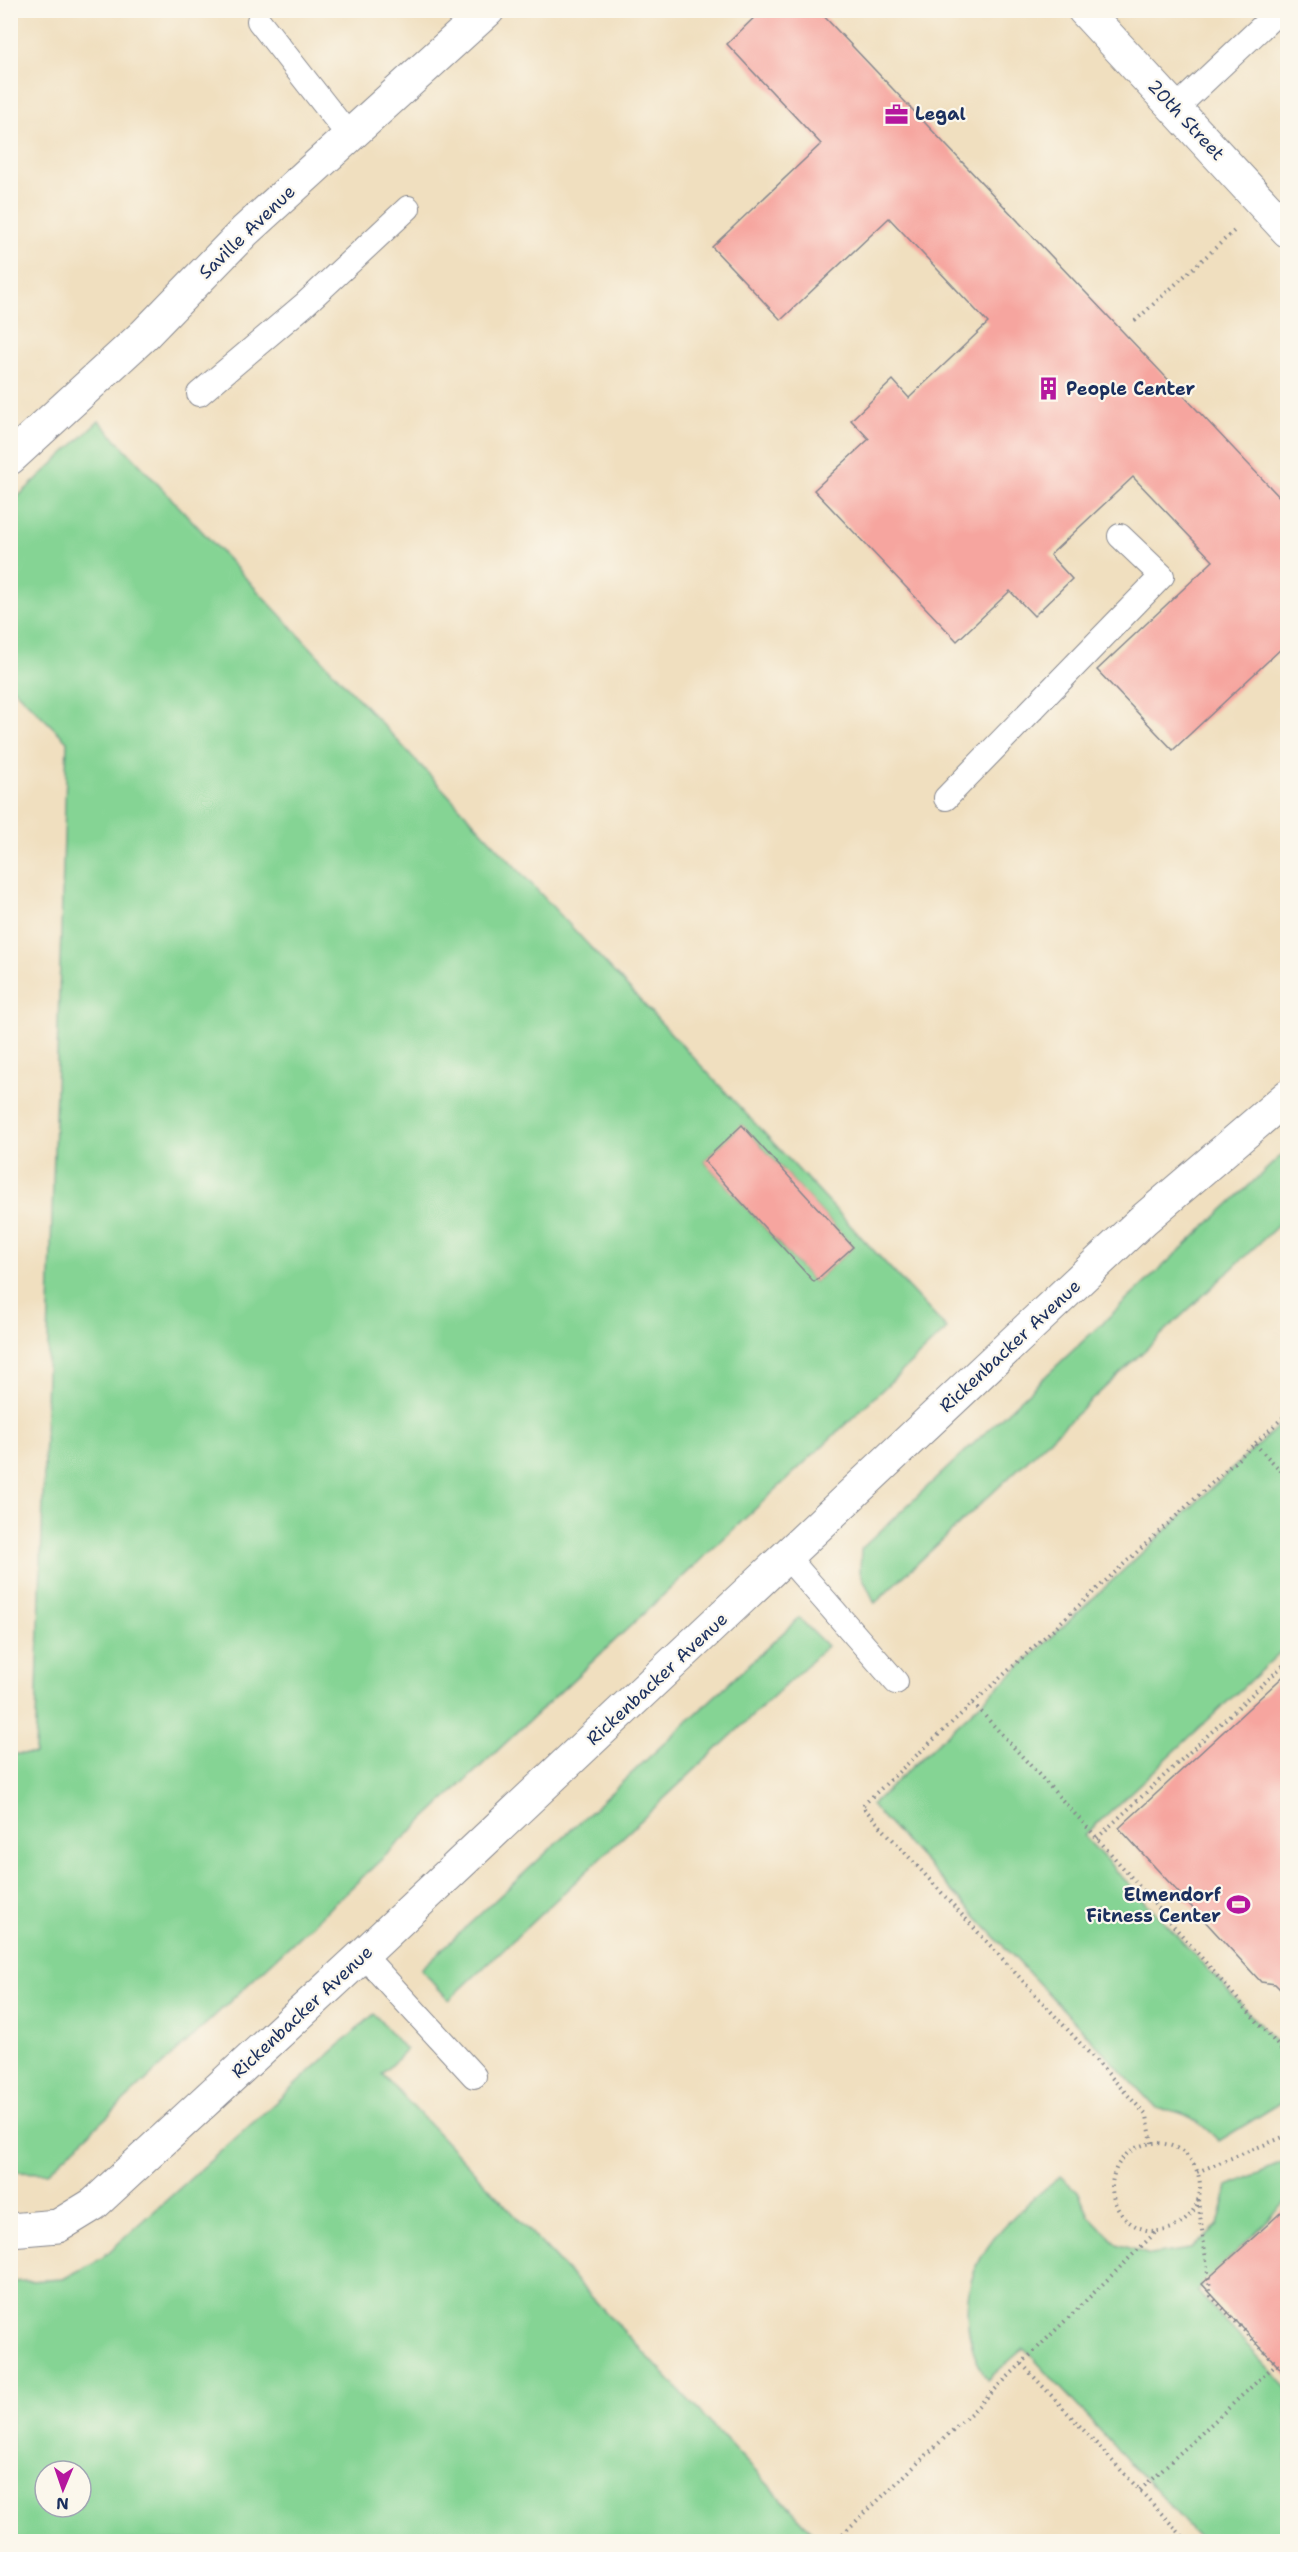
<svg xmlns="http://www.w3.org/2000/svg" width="1298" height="2552" font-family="'Shantell Sans',sans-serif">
  <rect width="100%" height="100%" fill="#fbf7ec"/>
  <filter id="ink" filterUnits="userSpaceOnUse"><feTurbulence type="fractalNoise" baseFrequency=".0167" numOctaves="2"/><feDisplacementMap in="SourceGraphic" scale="12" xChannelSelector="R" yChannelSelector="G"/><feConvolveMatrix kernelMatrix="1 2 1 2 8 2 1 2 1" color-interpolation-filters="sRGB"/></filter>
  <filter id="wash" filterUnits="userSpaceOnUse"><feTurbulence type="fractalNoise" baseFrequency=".008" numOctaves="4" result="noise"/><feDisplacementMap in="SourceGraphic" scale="24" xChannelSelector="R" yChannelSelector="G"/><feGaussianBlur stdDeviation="1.35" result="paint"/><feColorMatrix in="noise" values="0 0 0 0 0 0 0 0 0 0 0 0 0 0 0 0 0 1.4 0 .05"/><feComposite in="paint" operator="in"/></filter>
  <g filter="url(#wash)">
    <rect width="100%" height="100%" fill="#f0dfbf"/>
    <g fill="#85d494" stroke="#508279" stroke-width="1.5" fill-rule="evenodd">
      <path d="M99,421L947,1329L47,2173L11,2172L10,1754H35L67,741L11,686L10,504ZM742,1125L853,1247L814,1282L704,1161Z"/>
      <polygon points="1287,1150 1287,1217 875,1603 860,1572 861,1549"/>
      <path d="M1287,1418V1646L1084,1836L1287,2054V2099L1219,2141C1199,2121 1186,2110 1157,2109L871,1805Z"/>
      <polygon points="799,1618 827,1646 449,2000 421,1969"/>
      <path d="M374,2014L406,2050L382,2074L821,2541H11V2282L63,2279L102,2258ZM45,2471H81V2507H45Z"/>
      <path d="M1287,2161V2201L1197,2291L1287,2388V2541H1202L1024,2348L987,2380C965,2344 959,2296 981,2258C999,2225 1032,2200 1060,2176L1079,2193L1089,2216L1117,2244L1150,2255L1191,2249L1218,2225L1228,2186Z"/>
    </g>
    <g id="blocks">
      <g fill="#f6a59f">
        <polygon points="762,10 818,10 1288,506 1288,652 1283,647 1173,750 1097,670 1213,561 1133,477 1050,555 1072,579 1034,616 1010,591 957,641 814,490 869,439 851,420 893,380 909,398 988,323 889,218 781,320 712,247 821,144 727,44"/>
        <polygon points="742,1125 853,1247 814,1282 704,1161"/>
        <polygon points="1288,1672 1288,1997 1275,1984 1261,1982 1119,1828"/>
        <polygon points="1288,2206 1288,2377 1202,2284"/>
      </g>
    </g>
  </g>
  <g filter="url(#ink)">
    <use href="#blocks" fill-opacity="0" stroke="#86878e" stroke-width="1.5"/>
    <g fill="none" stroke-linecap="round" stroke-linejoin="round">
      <defs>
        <g id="lane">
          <polyline points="259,21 350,137"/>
          <polyline points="1176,108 1280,10"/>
          <polyline points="199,394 304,305 408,208"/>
          <polyline points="946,798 1162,576 1120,536"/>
          <polyline points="787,1557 896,1682"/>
          <polyline points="363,1955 474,2076"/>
        </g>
        <g id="street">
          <polyline points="1084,10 1288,231"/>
          <polyline points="10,458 144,335 245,231 488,10"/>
          <polyline points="10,2230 58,2226 94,2204 363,1955 1143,1220 1288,1096"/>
        </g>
      </defs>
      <use href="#lane" stroke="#86878e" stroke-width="26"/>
      <use href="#street" stroke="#86878e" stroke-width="35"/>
      <g stroke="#86878e" stroke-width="4" stroke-dasharray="1.5 4.5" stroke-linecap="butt">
        <polyline points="1135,321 1234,231"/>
        <polyline points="1255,1444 1288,1478"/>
        <polyline points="973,1703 1288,1413"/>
        <polyline points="1097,1838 1288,1661"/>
        <polyline points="1152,2143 1147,2116 862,1806 973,1703 1097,1838 1288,2057"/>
        <circle cx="1156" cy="2187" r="44"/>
        <polyline points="1197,2172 1288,2135"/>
        <polyline points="1198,2200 1211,2296 1288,2376"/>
        <polyline points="1022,2364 1188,2542"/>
        <polyline points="1140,2490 1276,2364"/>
        <polyline points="834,2542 971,2413 1156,2232"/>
      </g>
      <use href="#lane" stroke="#fff" stroke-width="24"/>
      <use href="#street" stroke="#fff" stroke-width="33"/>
    </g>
  </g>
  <defs>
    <symbol id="office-bare" viewBox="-9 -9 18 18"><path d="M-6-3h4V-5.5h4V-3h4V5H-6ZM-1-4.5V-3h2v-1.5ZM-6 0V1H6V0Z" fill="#b5179e" stroke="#fbf7ec" stroke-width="2.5" paint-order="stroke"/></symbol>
    <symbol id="building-bare" viewBox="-9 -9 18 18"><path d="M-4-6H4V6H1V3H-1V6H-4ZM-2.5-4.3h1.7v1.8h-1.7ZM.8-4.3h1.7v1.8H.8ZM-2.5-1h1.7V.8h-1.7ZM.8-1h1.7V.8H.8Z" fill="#b5179e" stroke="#fbf7ec" stroke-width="2.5" paint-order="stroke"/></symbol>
    <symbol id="stadium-bare" viewBox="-9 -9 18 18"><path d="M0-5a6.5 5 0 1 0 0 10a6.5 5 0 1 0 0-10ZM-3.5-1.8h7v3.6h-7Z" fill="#b5179e" stroke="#fbf7ec" stroke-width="2.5" paint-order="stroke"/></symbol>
  </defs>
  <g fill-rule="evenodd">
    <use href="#office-bare" x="880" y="98" width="33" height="33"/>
    <use href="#building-bare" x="1032" y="372" width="33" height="33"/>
    <use href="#stadium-bare" x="1222" y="1888" width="33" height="33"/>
  </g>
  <g text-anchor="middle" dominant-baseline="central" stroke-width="4.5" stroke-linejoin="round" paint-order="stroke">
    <g font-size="18" font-weight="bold" fill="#1b2f5e" stroke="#fbf7ec" text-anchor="start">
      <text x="915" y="114">Legal</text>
      <text x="1066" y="389">People Center</text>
      <text x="1221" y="1895" text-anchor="end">Elmendorf<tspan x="1221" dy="21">Fitness Center</tspan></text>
    </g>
    <g font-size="18" fill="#1b2f5e" stroke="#fbf7ec">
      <text transform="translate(1186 120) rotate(47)">20th Street</text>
      <text transform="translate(247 232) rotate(-44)">Saville Avenue</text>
      <text transform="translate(1010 1346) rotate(-43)">Rickenbacker Avenue</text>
      <text transform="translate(657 1679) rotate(-43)">Rickenbacker Avenue</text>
      <text transform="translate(302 2012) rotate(-43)">Rickenbacker Avenue</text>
    </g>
  </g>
  <rect width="1298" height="2552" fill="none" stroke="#fbf7ec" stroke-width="36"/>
  <g transform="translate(63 2489) rotate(182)"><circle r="28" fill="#fbf7ec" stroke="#a1a7b3" stroke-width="1.5"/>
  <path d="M0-4.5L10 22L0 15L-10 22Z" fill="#b5179e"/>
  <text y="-9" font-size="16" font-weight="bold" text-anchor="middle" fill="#1b2f5e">N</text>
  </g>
</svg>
